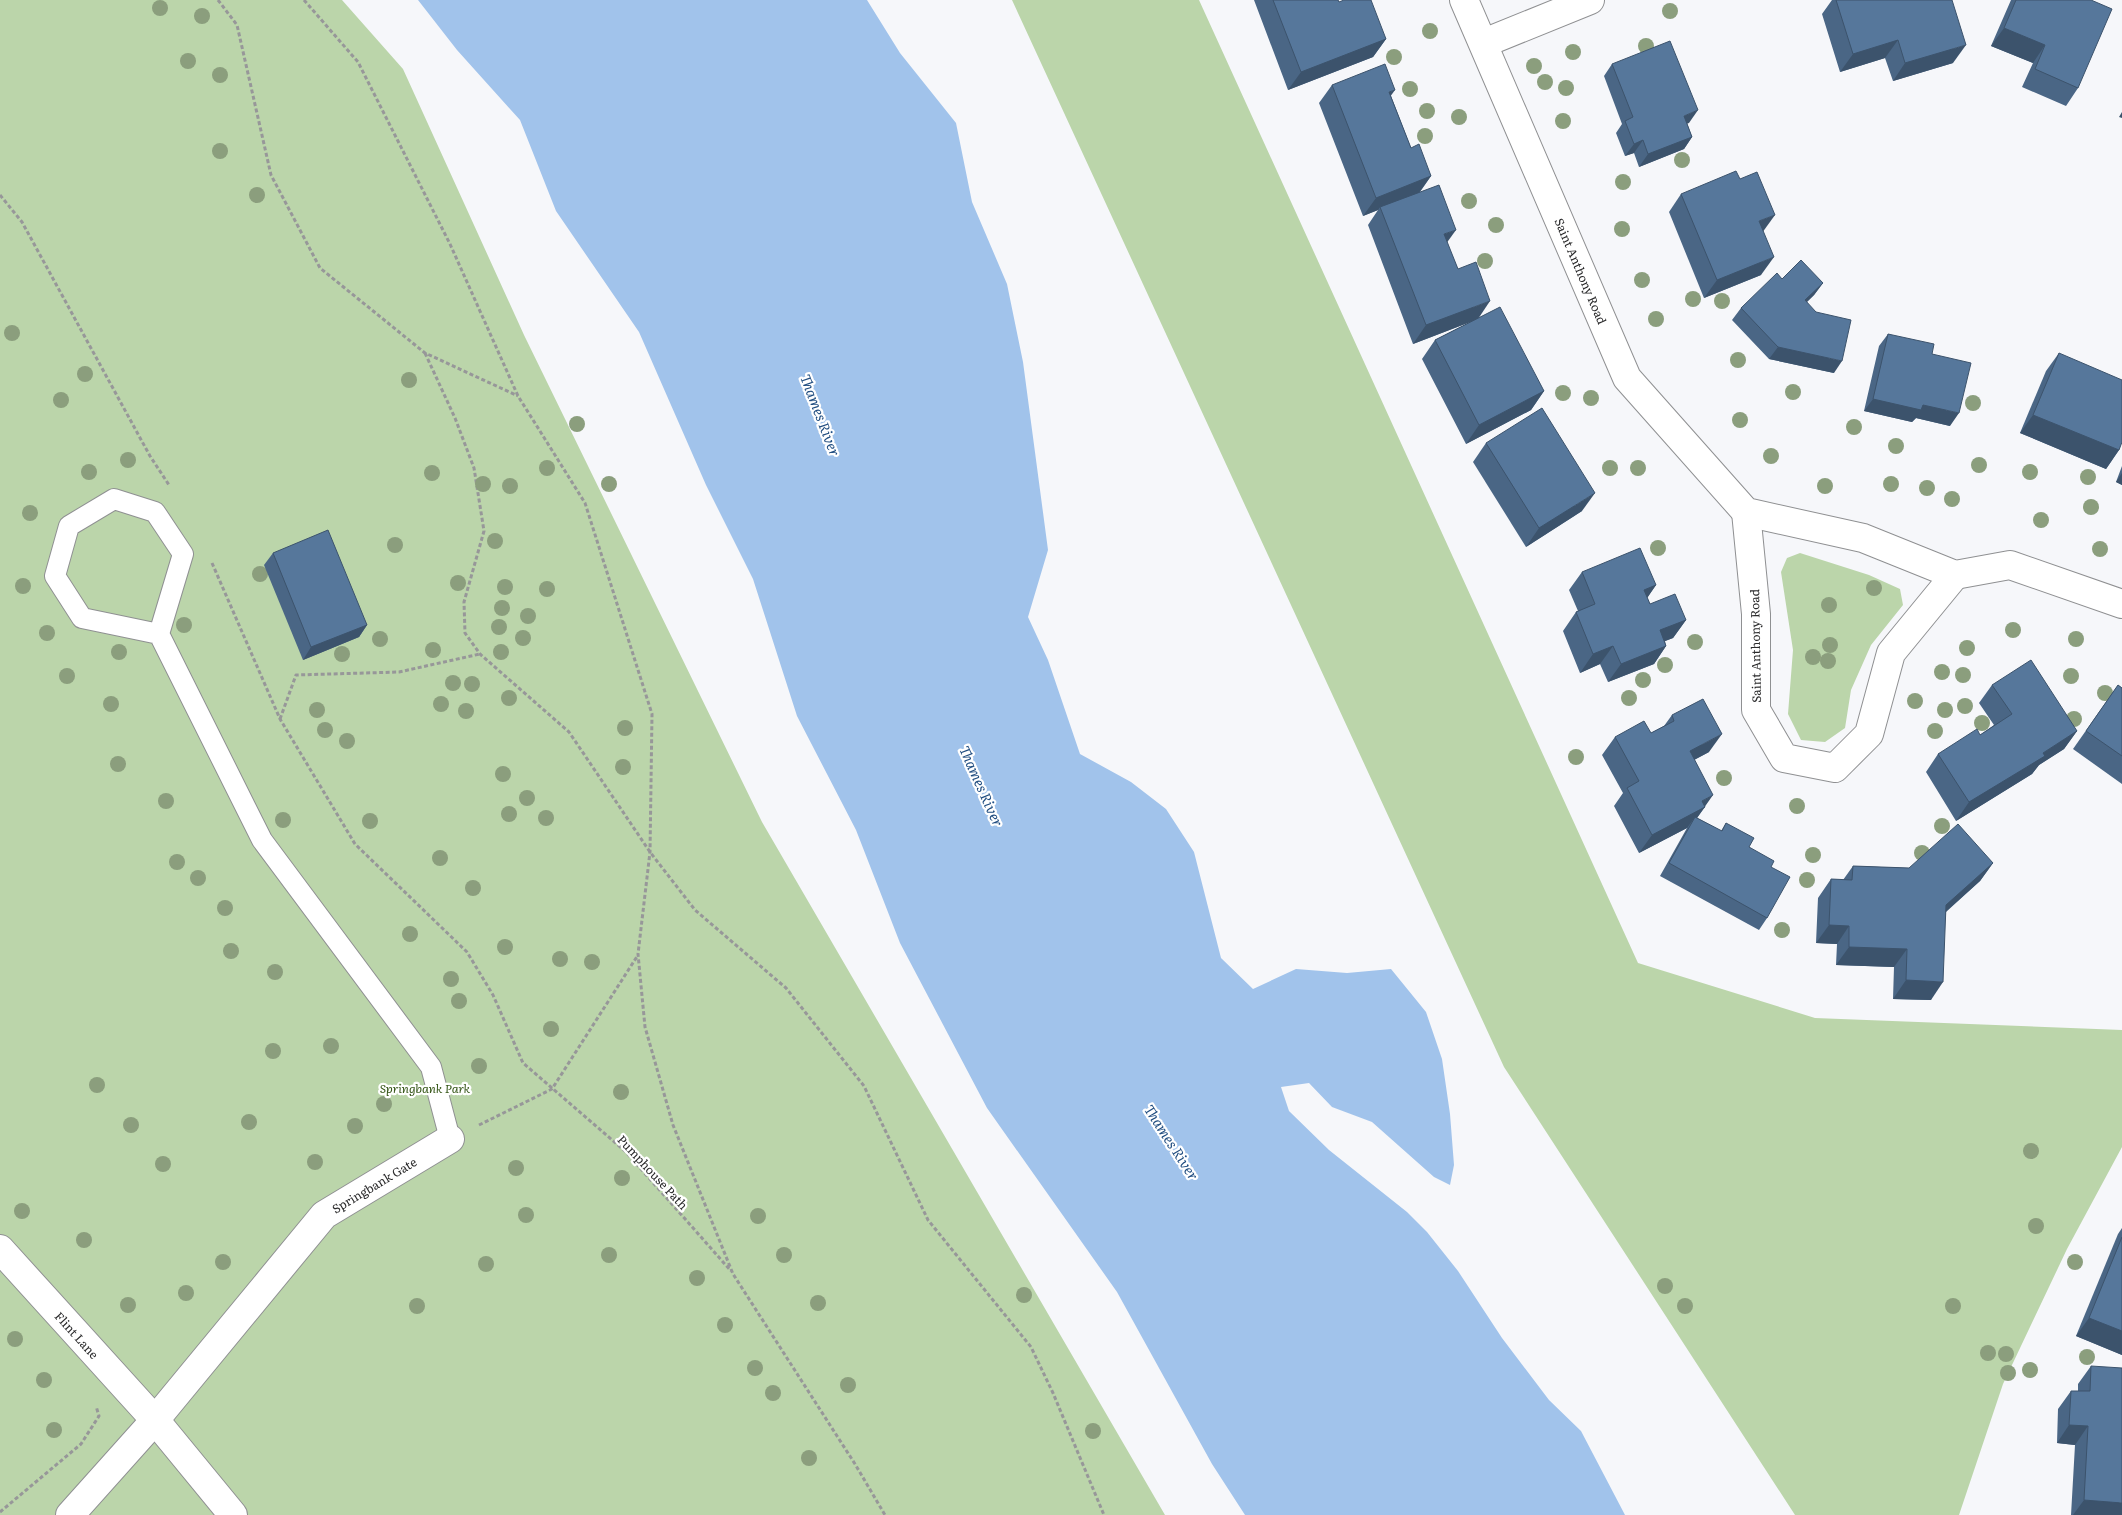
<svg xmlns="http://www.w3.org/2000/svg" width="2122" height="1515" font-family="Literata,serif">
  <rect width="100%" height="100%" fill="#f6f7fa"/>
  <g fill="#bbd5aa">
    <polygon points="0,0 342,0 403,69 524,335 762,822 1165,1515 0,1515"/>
    <polygon points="1012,0 1199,0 1638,963 1815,1018 2122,1030 2122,1147 2067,1249 2003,1384 1959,1515 1795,1515 1504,1067"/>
    <polygon points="1800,553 1869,575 1900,589 1903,605 1871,645 1851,690 1845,728 1825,742 1801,740 1788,714 1793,650 1781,572 1787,558"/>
  </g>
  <polygon fill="#a1c3eb" points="418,0 867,0 900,53 956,123 972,202 1007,284 1023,362 1048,550 1028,617 1048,660 1080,754 1131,782 1166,809 1194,852 1221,958 1253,989 1296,969 1347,973 1391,969 1426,1012 1442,1059 1450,1114 1454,1165 1450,1185 1434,1177 1372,1122 1332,1107 1309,1083 1281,1087 1289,1111 1329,1150 1407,1212 1427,1232 1458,1271 1502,1338 1549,1400 1581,1431 1625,1515 1245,1515 1212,1464 1117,1292 987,1108 900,943 856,830 797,716 753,579 706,485 639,332 556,211 520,120 457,50"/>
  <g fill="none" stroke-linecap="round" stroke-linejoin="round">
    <defs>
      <polyline id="lane" points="159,634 82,618 55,576 69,526 114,499 155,512 183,554 159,634 262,840 431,1067 450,1139"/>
      <g id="street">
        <polyline points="1464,0 1627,378 1746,512 1863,538 1955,575 2010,565 2122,604"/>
        <polyline points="1484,43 1590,0"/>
        <polyline points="1746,512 1756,614 1756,710 1784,758 1835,768 1869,734 1891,653 1955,575"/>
        <polyline points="0,1249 155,1420 233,1515"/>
        <polyline points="70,1515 155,1420 324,1215 450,1139"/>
      </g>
    </defs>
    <use href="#lane" stroke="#8f9092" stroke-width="22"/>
    <use href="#street" stroke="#8f9092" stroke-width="30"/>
    <g stroke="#979799" stroke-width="3" stroke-dasharray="4 2.5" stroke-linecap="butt">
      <polyline points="218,0 237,25 271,175 320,268 425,353 518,396"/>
      <polyline points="304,0 358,62 450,244 518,396 585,503 652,714 650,852 638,954 645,1027 673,1125 733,1274 855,1464 885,1515"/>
      <polyline points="0,195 22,222 150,456 169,485"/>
      <polyline points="425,353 455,418 474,468 484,531 464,602 465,633 480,654 569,732 650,852 695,910 786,988 864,1086 928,1220 1031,1347 1053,1393 1104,1515"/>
      <polyline points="212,563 280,719 355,844 467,952 493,995 523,1063 626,1152 731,1271"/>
      <polyline points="280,719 296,675 399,672 480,654"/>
      <polyline points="479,1125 552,1089 638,955"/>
      <polyline points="0,1512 81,1444 99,1416 96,1406"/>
    </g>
    <use href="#lane" stroke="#fff" stroke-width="20"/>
    <use href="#street" stroke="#fff" stroke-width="28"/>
  </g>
  <g fill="#8b9e7d">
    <circle cx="160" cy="8" r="8"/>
    <circle cx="1670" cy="11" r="8"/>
    <circle cx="202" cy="16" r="8"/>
    <circle cx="1430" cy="31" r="8"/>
    <circle cx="1646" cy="46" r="8"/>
    <circle cx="1573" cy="52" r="8"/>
    <circle cx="1394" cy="57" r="8"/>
    <circle cx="188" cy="61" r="8"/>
    <circle cx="1534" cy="66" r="8"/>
    <circle cx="220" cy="75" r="8"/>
    <circle cx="1545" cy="82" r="8"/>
    <circle cx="1566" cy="88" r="8"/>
    <circle cx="1410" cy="89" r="8"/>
    <circle cx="1427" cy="111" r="8"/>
    <circle cx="1459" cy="117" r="8"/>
    <circle cx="1563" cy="121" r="8"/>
    <circle cx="1425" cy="136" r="8"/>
    <circle cx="220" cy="151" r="8"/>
    <circle cx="1682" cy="160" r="8"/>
    <circle cx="1623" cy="182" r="8"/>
    <circle cx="257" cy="195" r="8"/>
    <circle cx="1469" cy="201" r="8"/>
    <circle cx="1496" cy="225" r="8"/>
    <circle cx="1622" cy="229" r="8"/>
    <circle cx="1485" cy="261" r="8"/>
    <circle cx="1642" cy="280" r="8"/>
    <circle cx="1693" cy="299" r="8"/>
    <circle cx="1722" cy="301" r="8"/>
    <circle cx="1656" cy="319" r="8"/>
    <circle cx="12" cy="333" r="8"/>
    <circle cx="1738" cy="360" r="8"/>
    <circle cx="85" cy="374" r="8"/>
    <circle cx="409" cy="380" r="8"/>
    <circle cx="1793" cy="392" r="8"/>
    <circle cx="1563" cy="393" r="8"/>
    <circle cx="1591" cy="398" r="8"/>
    <circle cx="61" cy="400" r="8"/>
    <circle cx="1973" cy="403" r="8"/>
    <circle cx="1740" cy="420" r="8"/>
    <circle cx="577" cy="424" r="8"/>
    <circle cx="1854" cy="427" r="8"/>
    <circle cx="1896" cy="446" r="8"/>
    <circle cx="1771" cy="456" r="8"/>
    <circle cx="128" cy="460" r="8"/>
    <circle cx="1979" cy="465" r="8"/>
    <circle cx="547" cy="468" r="8"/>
    <circle cx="1610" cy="468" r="8"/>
    <circle cx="1638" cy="468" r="8"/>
    <circle cx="89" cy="472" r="8"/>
    <circle cx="2030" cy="472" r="8"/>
    <circle cx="432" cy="473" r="8"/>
    <circle cx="2088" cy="477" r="8"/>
    <circle cx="483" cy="484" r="8"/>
    <circle cx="609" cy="484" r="8"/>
    <circle cx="1891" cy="484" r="8"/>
    <circle cx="510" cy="486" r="8"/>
    <circle cx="1825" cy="486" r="8"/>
    <circle cx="1927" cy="488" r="8"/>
    <circle cx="1952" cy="499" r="8"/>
    <circle cx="2091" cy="507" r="8"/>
    <circle cx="30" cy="513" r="8"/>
    <circle cx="2041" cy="520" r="8"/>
    <circle cx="495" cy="541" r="8"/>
    <circle cx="395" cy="545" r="8"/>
    <circle cx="1658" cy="548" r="8"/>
    <circle cx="2100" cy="549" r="8"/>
    <circle cx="260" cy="574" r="8"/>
    <circle cx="458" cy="583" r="8"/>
    <circle cx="23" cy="586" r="8"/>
    <circle cx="505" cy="587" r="8"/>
    <circle cx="1874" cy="588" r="8"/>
    <circle cx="547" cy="589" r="8"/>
    <circle cx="1829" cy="605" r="8"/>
    <circle cx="502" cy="608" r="8"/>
    <circle cx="528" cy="616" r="8"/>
    <circle cx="184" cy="625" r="8"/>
    <circle cx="499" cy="627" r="8"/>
    <circle cx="2013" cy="630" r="8"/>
    <circle cx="47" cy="633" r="8"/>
    <circle cx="523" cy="638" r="8"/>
    <circle cx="380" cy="639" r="8"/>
    <circle cx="2076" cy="639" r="8"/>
    <circle cx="1695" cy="642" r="8"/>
    <circle cx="1830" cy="645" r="8"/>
    <circle cx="1967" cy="648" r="8"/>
    <circle cx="433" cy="650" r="8"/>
    <circle cx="119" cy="652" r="8"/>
    <circle cx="501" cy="652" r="8"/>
    <circle cx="342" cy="654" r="8"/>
    <circle cx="1813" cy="657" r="8"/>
    <circle cx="1828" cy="661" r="8"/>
    <circle cx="1665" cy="665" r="8"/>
    <circle cx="1942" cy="672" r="8"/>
    <circle cx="1963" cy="675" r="8"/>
    <circle cx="67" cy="676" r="8"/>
    <circle cx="2071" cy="676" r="8"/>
    <circle cx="1643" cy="680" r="8"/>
    <circle cx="453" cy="683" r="8"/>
    <circle cx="472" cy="684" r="8"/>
    <circle cx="2105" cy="693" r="8"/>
    <circle cx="509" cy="698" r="8"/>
    <circle cx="1629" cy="698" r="8"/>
    <circle cx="1915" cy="701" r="8"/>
    <circle cx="111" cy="704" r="8"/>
    <circle cx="441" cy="704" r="8"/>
    <circle cx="1965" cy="706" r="8"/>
    <circle cx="317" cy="710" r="8"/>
    <circle cx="1945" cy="710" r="8"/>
    <circle cx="466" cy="711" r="8"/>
    <circle cx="2074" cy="719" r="8"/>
    <circle cx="1982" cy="723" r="8"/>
    <circle cx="625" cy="728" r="8"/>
    <circle cx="325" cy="730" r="8"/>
    <circle cx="1935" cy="731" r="8"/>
    <circle cx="347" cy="741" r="8"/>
    <circle cx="1576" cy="757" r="8"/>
    <circle cx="118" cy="764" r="8"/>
    <circle cx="623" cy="767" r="8"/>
    <circle cx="503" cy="774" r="8"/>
    <circle cx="1724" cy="778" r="8"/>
    <circle cx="527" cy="798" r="8"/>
    <circle cx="166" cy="801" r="8"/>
    <circle cx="1797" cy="806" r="8"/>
    <circle cx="509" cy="814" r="8"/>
    <circle cx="546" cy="818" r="8"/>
    <circle cx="283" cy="820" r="8"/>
    <circle cx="370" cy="821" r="8"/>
    <circle cx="1942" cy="826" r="8"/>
    <circle cx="1922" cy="853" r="8"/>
    <circle cx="1813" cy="855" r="8"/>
    <circle cx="440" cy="858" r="8"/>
    <circle cx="177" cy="862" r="8"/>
    <circle cx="198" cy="878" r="8"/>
    <circle cx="1807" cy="880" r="8"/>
    <circle cx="473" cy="888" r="8"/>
    <circle cx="225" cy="908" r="8"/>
    <circle cx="1782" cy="930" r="8"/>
    <circle cx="410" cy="934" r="8"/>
    <circle cx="505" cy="947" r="8"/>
    <circle cx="231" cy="951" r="8"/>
    <circle cx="560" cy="959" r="8"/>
    <circle cx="592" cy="962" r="8"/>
    <circle cx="275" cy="972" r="8"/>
    <circle cx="451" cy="979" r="8"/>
    <circle cx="459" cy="1001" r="8"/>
    <circle cx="551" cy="1029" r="8"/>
    <circle cx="331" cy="1046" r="8"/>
    <circle cx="273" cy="1051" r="8"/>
    <circle cx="479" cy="1066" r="8"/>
    <circle cx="97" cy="1085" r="8"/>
    <circle cx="621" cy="1092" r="8"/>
    <circle cx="384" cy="1104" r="8"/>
    <circle cx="249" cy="1122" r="8"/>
    <circle cx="131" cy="1125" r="8"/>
    <circle cx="355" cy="1126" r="8"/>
    <circle cx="2031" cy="1151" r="8"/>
    <circle cx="315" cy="1162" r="8"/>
    <circle cx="163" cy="1164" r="8"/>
    <circle cx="516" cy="1168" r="8"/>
    <circle cx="622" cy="1178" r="8"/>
    <circle cx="22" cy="1211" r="8"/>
    <circle cx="526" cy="1215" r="8"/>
    <circle cx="758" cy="1216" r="8"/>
    <circle cx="2036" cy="1226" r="8"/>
    <circle cx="84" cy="1240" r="8"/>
    <circle cx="609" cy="1255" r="8"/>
    <circle cx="784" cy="1255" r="8"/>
    <circle cx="223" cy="1262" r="8"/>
    <circle cx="2075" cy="1262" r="8"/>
    <circle cx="486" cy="1264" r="8"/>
    <circle cx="697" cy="1278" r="8"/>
    <circle cx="1665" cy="1286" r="8"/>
    <circle cx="186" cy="1293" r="8"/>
    <circle cx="1024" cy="1295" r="8"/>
    <circle cx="818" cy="1303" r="8"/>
    <circle cx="128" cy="1305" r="8"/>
    <circle cx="417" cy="1306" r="8"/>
    <circle cx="1685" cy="1306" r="8"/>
    <circle cx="1953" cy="1306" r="8"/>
    <circle cx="725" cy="1325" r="8"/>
    <circle cx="15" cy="1339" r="8"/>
    <circle cx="1988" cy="1353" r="8"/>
    <circle cx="2006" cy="1354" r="8"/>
    <circle cx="2087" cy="1357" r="8"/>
    <circle cx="755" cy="1368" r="8"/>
    <circle cx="2030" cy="1370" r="8"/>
    <circle cx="2008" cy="1373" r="8"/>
    <circle cx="44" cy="1380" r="8"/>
    <circle cx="848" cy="1385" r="8"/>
    <circle cx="773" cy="1393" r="8"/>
    <circle cx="54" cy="1430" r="8"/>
    <circle cx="1093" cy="1431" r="8"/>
    <circle cx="809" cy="1458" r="8"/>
  </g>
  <g fill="#4a6685">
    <polygon points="1254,0 1338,0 1339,2 1386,39 1373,57 1288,90"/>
    <polygon points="1832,0 1952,0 1953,63 1893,81 1885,58 1840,72 1822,14"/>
    <polygon points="2011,0 2091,0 2078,88 2066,106 2022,87 2033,63 1991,46"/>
    <polygon points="1612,64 1689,123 1687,123 1692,137 1684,149 1639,167 1634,153 1625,156 1616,133 1622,124 1604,76"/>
    <polygon points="1332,85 1391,96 1411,148 1431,176 1420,192 1447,243 1478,318 1544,391 1531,410 1466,444 1422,359 1435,340 1473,321 1413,344 1368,225 1378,210 1363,216 1319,103"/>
    <polygon points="1681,194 1763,231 1761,275 1704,298 1669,212"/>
    <polygon points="1782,279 1823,283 1814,295 1807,302 1834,373 1769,359 1732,320 1741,308"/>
    <polygon points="1888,334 1932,354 1950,426 1916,418 1912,422 1864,411 1879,346"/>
    <polygon points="2059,353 2119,450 2106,469 2020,433 2046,371"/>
    <polygon points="1486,443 1582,511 1526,547 1473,462"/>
    <polygon points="2122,466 2122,485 2116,482"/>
    <polygon points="273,553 367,625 359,637 303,660 264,565"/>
    <polygon points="1582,572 1656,585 1647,598 1650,604 1686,620 1673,638 1665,641 1666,646 1654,664 1608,682 1600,664 1580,673 1563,631 1576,612 1578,611 1569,590"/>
    <polygon points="1992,685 2077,731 2064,749 2039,765 2032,774 1956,821 1926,772 1938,754 1980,735 1994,725 1979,703"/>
    <polygon points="2118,685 2122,688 2122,784 2073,749"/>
    <polygon points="1672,715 1709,752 1694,760 1705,807 1697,818 1721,831 1726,823 1749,847 1771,867 1767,918 1759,930 1660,876 1687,828 1639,853 1614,806 1623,793 1602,755 1615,737 1651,733 1664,726"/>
    <polygon points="1993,863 1980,881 1946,912 1931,1000 1893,999 1894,967 1836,965 1837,944 1816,943 1818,898 1831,879 1843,880 1853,866 1909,868"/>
    <polygon points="2122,1228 2122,1355 2076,1336 2118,1234"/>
    <polygon points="2091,1366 2122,1515 2071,1515 2075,1445 2057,1443 2058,1409 2071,1391 2078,1391 2078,1384"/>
  </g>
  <g fill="#3c536c">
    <polygon points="2004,28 2045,45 2033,63 1991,46"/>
    <polygon points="1386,39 1373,57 1288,90 1301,72"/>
    <polygon points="1898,40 1885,58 1840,72 1853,54"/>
    <polygon points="1966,45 1953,63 1893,81 1905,63"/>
    <polygon points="1395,90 1382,108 1389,92"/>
    <polygon points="1698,110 1689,123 1675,128 1684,116"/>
    <polygon points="2122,112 2122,118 2119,117"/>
    <polygon points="1692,137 1684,149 1639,167 1648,154"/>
    <polygon points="1643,140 1634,153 1625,156 1634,144"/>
    <polygon points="1431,176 1418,194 1380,207 1378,210 1363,216 1376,198"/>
    <polygon points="1775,215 1762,233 1759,221"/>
    <polygon points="1456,230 1443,248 1444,234"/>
    <polygon points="1774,257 1761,275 1704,298 1717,280"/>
    <polygon points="1823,283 1814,295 1796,312 1805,300"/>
    <polygon points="1490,301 1478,319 1413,344 1426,325"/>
    <polygon points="1778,347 1842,361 1834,373 1769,359"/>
    <polygon points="1544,391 1531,410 1466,444 1479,425"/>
    <polygon points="1873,399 1923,405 1959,413 1950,426 1916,418 1912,422 1864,411"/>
    <polygon points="2033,415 2119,450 2106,469 2020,433"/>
    <polygon points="2122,473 2122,485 2116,482"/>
    <polygon points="1595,493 1582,511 1526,547 1539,528"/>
    <polygon points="1656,585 1643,604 1644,590"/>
    <polygon points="1686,620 1673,638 1647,648 1660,630"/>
    <polygon points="367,625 359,637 303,660 311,647"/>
    <polygon points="1613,646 1600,664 1580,673 1593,654"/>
    <polygon points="1666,646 1654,664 1608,682 1621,664"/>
    <polygon points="2077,731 2064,749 2039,765 2032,774 1956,821 1969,802"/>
    <polygon points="1722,734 1709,752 1677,769 1690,751"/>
    <polygon points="1713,795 1692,825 1695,817 1687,828 1639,853 1652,835 1702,801"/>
    <polygon points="1993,863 1980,881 1933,923 1946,905"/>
    <polygon points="1829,925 1849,926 1837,944 1816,943"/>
    <polygon points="1849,947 1907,949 1894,967 1836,965"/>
    <polygon points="1906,980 1943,982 1931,1000 1893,999"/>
    <polygon points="2089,1318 2122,1331 2122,1355 2076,1336"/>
    <polygon points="2069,1425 2088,1426 2075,1445 2057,1443"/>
    <polygon points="2084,1500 2122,1503 2122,1515 2073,1515"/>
  </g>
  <g fill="#56779b" stroke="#3c536c">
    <polygon points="1273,0 1338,0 1339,2 1344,0 1371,0 1386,39 1301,72"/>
    <polygon points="1836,0 1952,0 1966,45 1905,63 1898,40 1853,54"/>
    <polygon points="2016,0 2091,0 2112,9 2078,88 2035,69 2045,45 2004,28"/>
    <polygon points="1670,41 1698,110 1684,116 1692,137 1648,154 1643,140 1634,144 1625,121 1633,117 1612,64"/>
    <polygon points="1385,64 1395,90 1389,92 1411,148 1419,144 1431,176 1376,198 1332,85"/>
    <polygon points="1736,171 1740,179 1757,172 1775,215 1759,221 1774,257 1717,280 1681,194"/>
    <polygon points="1439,185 1456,230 1444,234 1458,269 1476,262 1490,301 1426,325 1380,207"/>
    <polygon points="1801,260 1823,283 1805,300 1816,312 1851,320 1842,361 1778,347 1741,308 1777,273 1782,279"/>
    <polygon points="1500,307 1544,391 1479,425 1435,340"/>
    <polygon points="1888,334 1934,344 1932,354 1971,363 1959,413 1923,405 1921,410 1873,399"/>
    <polygon points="2059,353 2122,380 2122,442 2119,450 2033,415"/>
    <polygon points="1542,408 1595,493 1539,528 1486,443"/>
    <polygon points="328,530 367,625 311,647 273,553"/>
    <polygon points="1640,548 1656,585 1644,590 1650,604 1675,594 1686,620 1660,630 1666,646 1621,664 1613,646 1593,654 1576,612 1595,604 1582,572"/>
    <polygon points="2031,660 2077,731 2043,753 2045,756 1969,802 1938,754 1977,729 1980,735 2012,714 1992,685"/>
    <polygon points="2118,685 2122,688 2122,756 2086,731"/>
    <polygon points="1703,699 1722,734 1690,751 1713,795 1702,801 1705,807 1652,835 1627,788 1639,781 1615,737 1644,721 1651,733 1674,721 1672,715"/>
    <polygon points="1695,817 1722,831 1726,823 1754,838 1749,847 1774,861 1771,867 1790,877 1767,918 1669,863"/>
    <polygon points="1958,824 1993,863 1946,905 1943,982 1906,980 1907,949 1849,947 1849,926 1829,925 1831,879 1852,880 1853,866 1909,868"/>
    <polygon points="2122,1237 2122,1331 2089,1318"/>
    <polygon points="2091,1366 2122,1368 2122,1503 2084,1500 2088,1426 2069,1425 2071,1391 2090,1391"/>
  </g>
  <g text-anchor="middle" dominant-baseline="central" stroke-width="4.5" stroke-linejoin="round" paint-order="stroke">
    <g font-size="12" fill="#2a2a2b" stroke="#fff">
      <text transform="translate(1581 271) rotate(67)">Saint Anthony Road</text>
      <text transform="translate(1755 646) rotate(-91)">Saint Anthony Road</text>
      <text transform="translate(653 1172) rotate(47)">Pumphouse Path</text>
      <text transform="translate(374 1185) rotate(-31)">Springbank Gate</text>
      <text transform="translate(77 1335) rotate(48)">Flint Lane</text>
    </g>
    <g font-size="12" font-style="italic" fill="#345516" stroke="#fff">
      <text x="425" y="1088">Springbank Park</text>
    </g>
    <g font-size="14" font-style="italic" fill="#204d80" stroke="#fff">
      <text transform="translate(821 415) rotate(69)">Thames River</text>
      <text transform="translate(982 786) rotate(66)">Thames River</text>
      <text transform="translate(1172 1142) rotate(57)">Thames River</text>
    </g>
  </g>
</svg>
